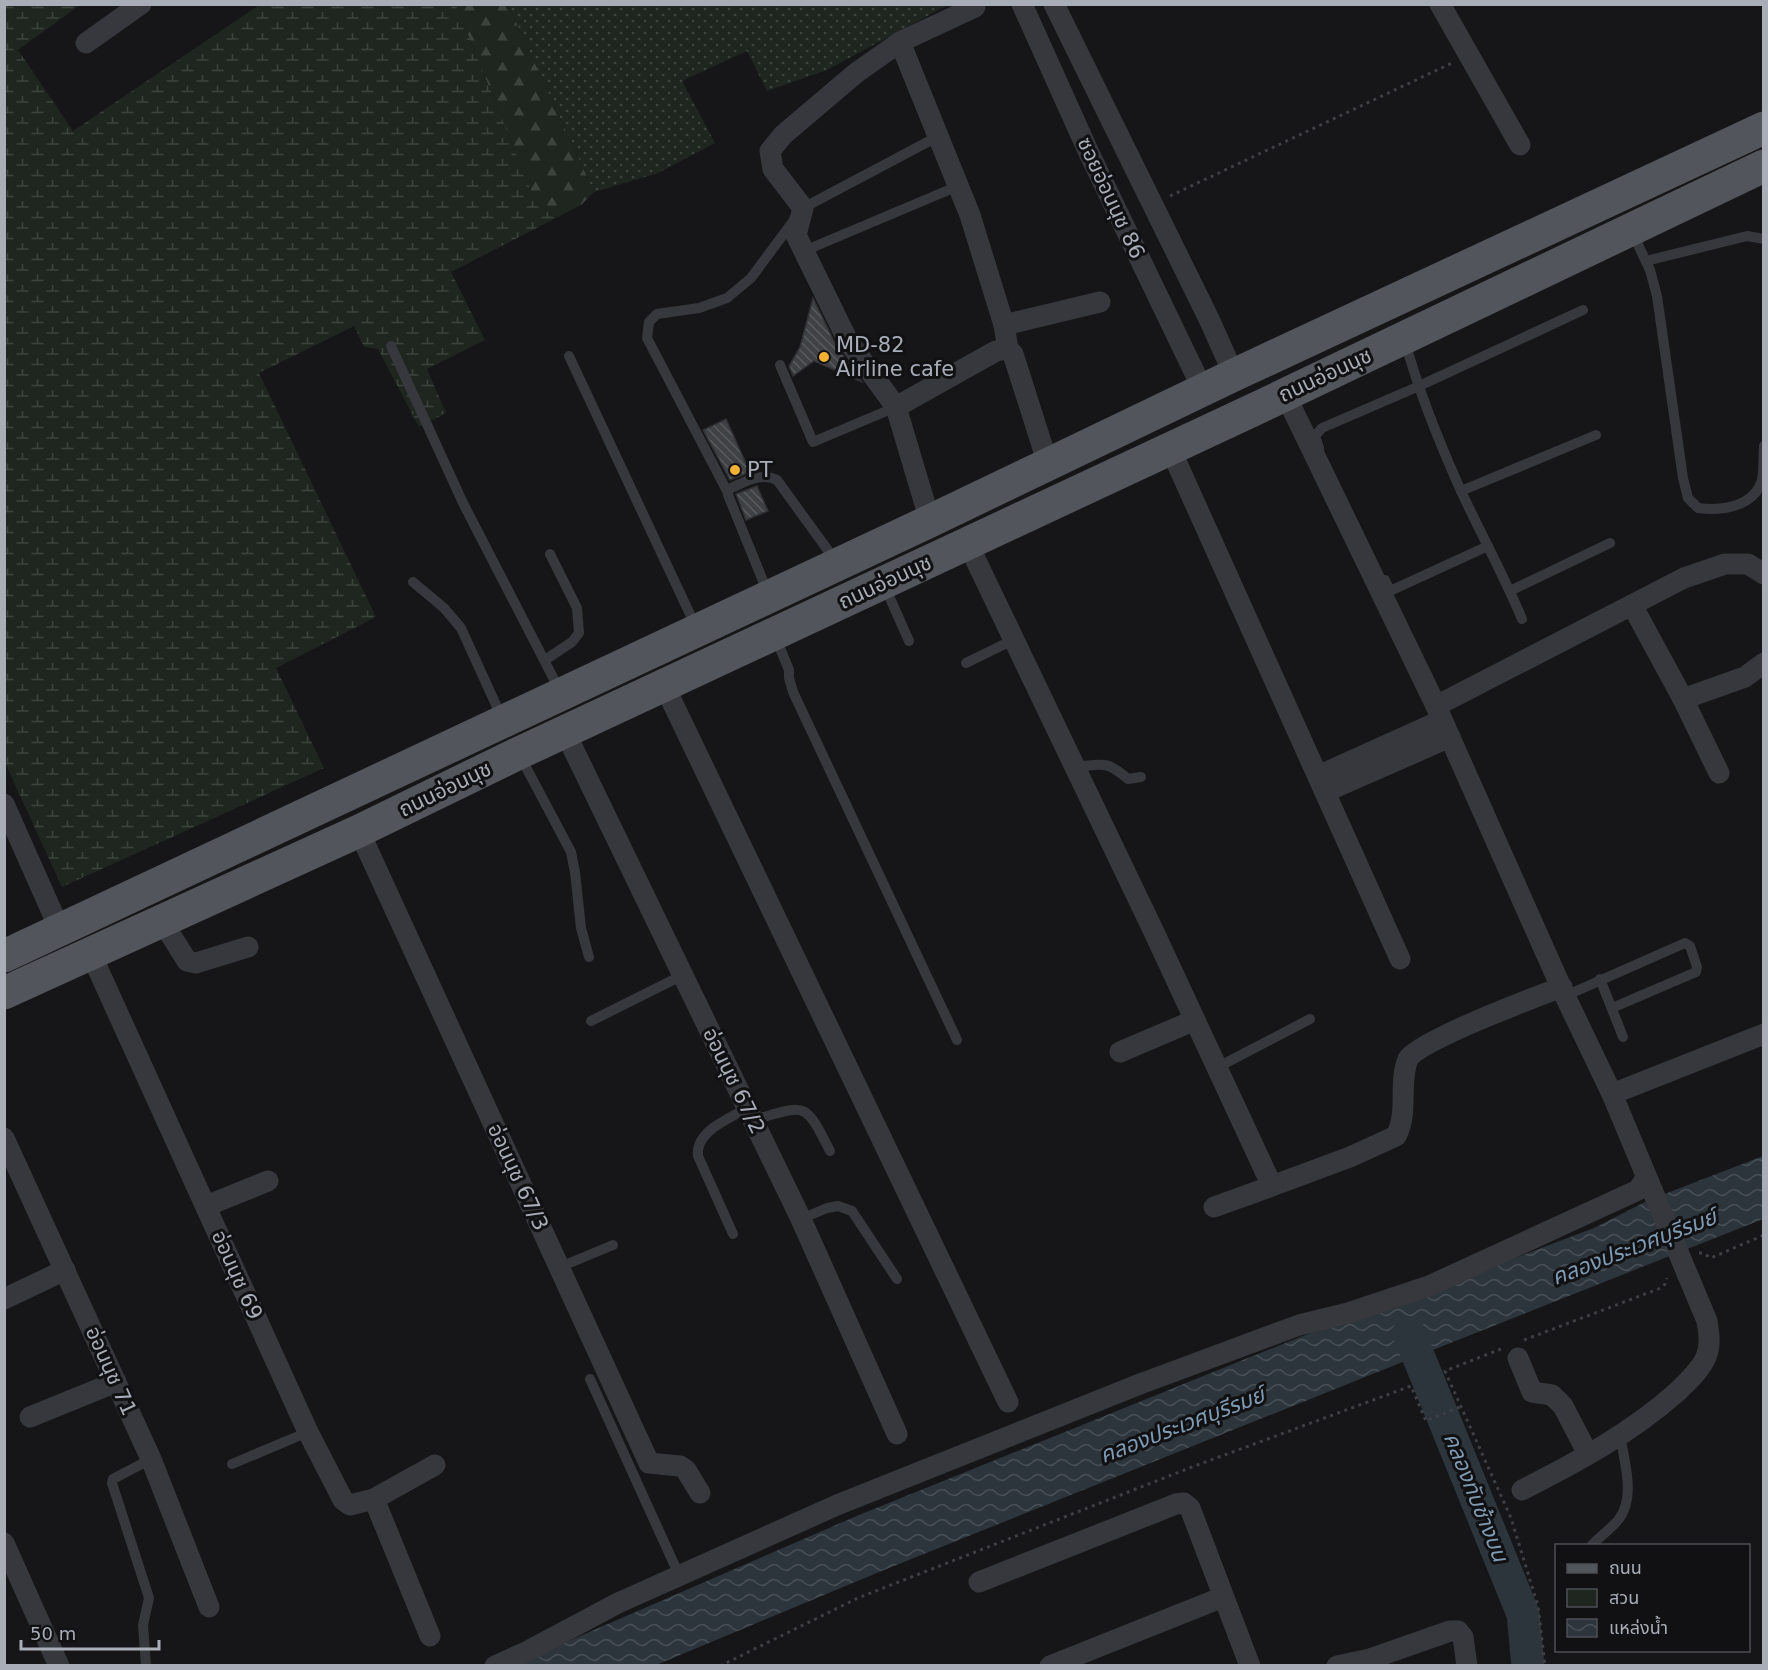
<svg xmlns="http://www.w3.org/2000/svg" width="1768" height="1670" font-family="'DejaVu Sans','Noto Sans Thai',sans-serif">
  <defs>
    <pattern id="green-dots" width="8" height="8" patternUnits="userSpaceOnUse" patternTransform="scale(1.5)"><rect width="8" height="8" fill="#1e261f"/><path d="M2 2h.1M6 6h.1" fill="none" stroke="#3c433d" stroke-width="1.8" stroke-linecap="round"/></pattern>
    <pattern id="forest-firs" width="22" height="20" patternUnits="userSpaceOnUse" patternTransform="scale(1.5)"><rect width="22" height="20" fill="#1e261f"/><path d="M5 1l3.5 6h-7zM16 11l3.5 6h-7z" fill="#3c433d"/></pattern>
    <pattern id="wetland-marsh" width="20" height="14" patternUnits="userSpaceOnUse" patternTransform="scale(1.5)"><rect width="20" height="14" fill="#1e261f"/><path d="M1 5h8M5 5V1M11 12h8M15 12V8" fill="none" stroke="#3c433d"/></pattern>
    <pattern id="water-waves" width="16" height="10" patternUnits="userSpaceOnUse" patternTransform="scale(1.5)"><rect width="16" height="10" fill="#2c353c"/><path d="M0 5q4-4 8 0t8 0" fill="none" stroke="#485056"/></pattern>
    <pattern id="building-back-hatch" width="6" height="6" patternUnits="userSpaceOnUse" patternTransform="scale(1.5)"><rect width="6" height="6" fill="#404145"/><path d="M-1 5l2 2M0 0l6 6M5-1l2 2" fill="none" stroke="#595a5e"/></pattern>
  </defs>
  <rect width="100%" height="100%" fill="#161618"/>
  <polygon fill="url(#green-dots)" points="945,4 946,6 827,70 767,91 747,51 682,81 715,143 658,173 594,192 508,5"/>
  <polygon fill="url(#forest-firs)" points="456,5 508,5 594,192 581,205 556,218 536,203"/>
  <polygon fill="url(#wetland-marsh)" points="4,5 80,5 18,50 73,131 259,5 456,5 536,203 556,218 451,272 485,340 427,369 446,413 419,427 378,349 364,347 354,326 259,373 376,617 276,668 324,768 62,887 5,763"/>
  <polygon fill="url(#water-waves)" points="1763,1156 1763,1219 1400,1363 884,1570 656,1665 511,1666 859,1515 1372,1308 1412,1297 1594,1228 1649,1200"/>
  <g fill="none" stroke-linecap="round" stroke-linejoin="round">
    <polyline stroke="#2c353c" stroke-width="33" points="1409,1333 1523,1614 1528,1666"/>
  </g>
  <g fill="url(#building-back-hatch)" stroke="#303034" stroke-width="1.5">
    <polygon points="813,298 837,347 862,382 814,361 793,376 789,366 800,347"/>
    <polygon points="726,419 750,472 730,480 703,430"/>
    <polygon points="757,486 768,511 746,520 736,494"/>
  </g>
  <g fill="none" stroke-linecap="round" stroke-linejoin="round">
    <g stroke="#3d3f44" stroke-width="3" stroke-dasharray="3 4.5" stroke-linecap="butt">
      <polyline points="1170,196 1452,63"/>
      <polyline points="1699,1253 1703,1253 1711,1258 1764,1235"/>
      <polyline points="1524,1340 1661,1288 1665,1284 1667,1278"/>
      <polyline points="1501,1349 1445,1371 1511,1518 1538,1606 1545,1666"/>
      <polyline points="720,1666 858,1598 1192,1467 1411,1386 1426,1421 1460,1407"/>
    </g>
    <g stroke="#37383d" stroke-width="10">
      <path d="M1632,232L1650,270L1657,296L1683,478L1688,498L1698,508C1722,511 1754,507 1762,480C1764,470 1763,457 1764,446"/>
      <polyline points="804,251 958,186"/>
      <polyline points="1646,261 1747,236 1764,239"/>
      <path d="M1405,341C1419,393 1439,442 1461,491C1481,534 1504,576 1522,619"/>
      <polyline points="391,346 463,503 560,691"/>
      <polyline points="569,356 696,627"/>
      <polyline points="780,365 813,442 896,407"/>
      <polyline points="1319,448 1315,436 1322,428 1417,387 1583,310"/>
      <polyline points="727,491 647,338 649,322 657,314 699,308 727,298 751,278 803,208 937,137"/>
      <polyline points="1461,491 1596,435"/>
      <polyline points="1385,580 1390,591 1488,546"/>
      <polyline points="413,582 444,608 461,628 502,718"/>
      <polyline points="885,587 909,641"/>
      <polyline points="1510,591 1610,543"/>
      <path d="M768,593L728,495L729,489C745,482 760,472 777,480L835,560"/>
      <polyline points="775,636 789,670 789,678 793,692 957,1040"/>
      <polyline points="545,660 572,642 579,633 577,608 550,554"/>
      <polyline points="966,663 1015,639"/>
      <polyline points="520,756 571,852 575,872 581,928 589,957"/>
      <path d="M1075,767C1103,764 1106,760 1128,779L1141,777"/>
      <polyline points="1600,979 1623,1037"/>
      <polyline points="1565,996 1685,943 1690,946 1697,967 1696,972 1612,1008"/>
      <polyline points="591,1021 683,975"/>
      <polyline points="1218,1067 1310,1019"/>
      <path d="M753,1120C807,1105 804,1100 830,1151"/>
      <polyline points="801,1219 827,1208 838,1206 852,1211 897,1279"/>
      <path d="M733,1234L698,1156C695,1131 729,1119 747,1108"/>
      <polyline points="560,1267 613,1245"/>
      <polyline points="590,1379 679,1575"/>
      <polyline points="232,1464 308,1432"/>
      <path d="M1591,1546C1599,1537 1611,1529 1619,1519C1636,1496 1624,1461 1620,1435"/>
      <polyline points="146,1666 143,1625 149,1598 112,1483 113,1479 151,1459"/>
    </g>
    <g stroke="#37383d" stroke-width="21">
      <polyline points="1022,4 1089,153 1203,390"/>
      <polyline points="1054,4 1209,319 1234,375"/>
      <polyline points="1440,4 1520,145"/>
      <polyline points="900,42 970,215 1004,325 1008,349"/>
      <polyline points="86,43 141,4"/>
      <polyline points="1004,325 1100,302"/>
      <path d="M1285,394L1436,706L1565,996L1612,1094L1707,1321C1709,1333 1711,1345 1706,1357C1700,1371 1687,1382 1677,1392C1631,1433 1577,1462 1522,1490"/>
      <polyline points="896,407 848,341 796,235 803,208 773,169 770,151 783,135 856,73 900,42 975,7"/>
      <polyline points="1170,448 1400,959"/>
      <polyline points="930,521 896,407 996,351 1008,349 1013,354 1048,464"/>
      <path d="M968,544L1154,932L1272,1186L1350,1157L1396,1136C1409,1112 1398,1083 1408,1059C1415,1042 1538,996 1562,987"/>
      <polyline points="1632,605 1683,699 1745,677 1764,663"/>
      <polyline points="664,685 1008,1402"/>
      <polyline points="1683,699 1719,773"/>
      <polyline points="1436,706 1684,578 1725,564 1748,564 1764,574"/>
      <polyline points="565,732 801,1219 897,1434"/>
      <polyline points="1318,776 1442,720"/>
      <polyline points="1325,792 1450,737"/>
      <polyline points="4,804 60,930"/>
      <polyline points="359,831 649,1463 680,1466 686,1470 700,1493"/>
      <polyline points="162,921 187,961 196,963 248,947"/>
      <polyline points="91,954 308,1432 343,1500 350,1505 374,1499 435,1465"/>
      <polyline points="1120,1052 1195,1020"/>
      <polyline points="1612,1094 1764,1034"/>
      <polyline points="4,1138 151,1459 209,1607"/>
      <polyline points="206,1206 268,1181"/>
      <polyline points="1214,1207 1272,1186"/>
      <polyline points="4,1299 65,1270"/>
      <polyline points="1518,1358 1532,1392 1552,1395 1563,1406 1588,1454"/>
      <polyline points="30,1417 116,1382"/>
      <polyline points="374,1499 430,1636"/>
      <polyline points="4,1543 59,1666"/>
      <polyline points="979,1582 1176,1504 1184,1503 1190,1508 1250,1666"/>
      <polyline points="495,1666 526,1652 618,1603 837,1505 1140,1384 1299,1325 1348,1313 1429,1286 1638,1190 1646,1178"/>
      <polyline points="1050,1666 1223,1597"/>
      <polyline points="1337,1666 1370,1659 1450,1631 1458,1631 1463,1637 1467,1666"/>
    </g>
    <g stroke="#53555c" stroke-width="33">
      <polyline points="4,956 930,521 1234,375 1764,128"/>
      <polyline points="4,993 359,831 519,753 1253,410 1764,166"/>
    </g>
  </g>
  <g fill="#f2b134" stroke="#111113" stroke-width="2">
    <circle cx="824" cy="357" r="6"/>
    <circle cx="735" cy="470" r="6"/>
  </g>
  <g text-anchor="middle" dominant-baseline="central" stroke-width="6" stroke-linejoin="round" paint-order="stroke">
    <g font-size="21" fill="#a8adb8" stroke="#111113">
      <text transform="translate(1111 198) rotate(65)">ซอยอ่อนนุช 86</text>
      <text transform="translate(1325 375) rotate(-25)">ถนนอ่อนนุช</text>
      <text transform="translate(885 582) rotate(-25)">ถนนอ่อนนุช</text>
      <text transform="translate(445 789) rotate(-26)">ถนนอ่อนนุช</text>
      <text transform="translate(734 1081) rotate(64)">อ่อนนุช 67/2</text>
      <text transform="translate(518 1177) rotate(65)">อ่อนนุช 67/3</text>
      <text transform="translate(237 1275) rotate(66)">อ่อนนุช 69</text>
      <text transform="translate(111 1371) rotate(66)">อ่อนนุช 71</text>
    </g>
    <g font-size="21" fill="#a8adb8" stroke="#111113" text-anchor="start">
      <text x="836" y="345">MD-82<tspan x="836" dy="24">Airline cafe</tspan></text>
      <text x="747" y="470">PT</text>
    </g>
    <g font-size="22" font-style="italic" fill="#7f9bb3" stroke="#111113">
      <text transform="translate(1634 1247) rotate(-21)">คลองประเวศบุรีรมย์</text>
      <text transform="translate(1182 1425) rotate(-21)">คลองประเวศบุรีรมย์</text>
      <text transform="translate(1476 1497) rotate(68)">คลองทับช้างบน</text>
    </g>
  </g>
  <rect width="1768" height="1670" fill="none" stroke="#a8adb8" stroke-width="12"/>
  <rect x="1555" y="1544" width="195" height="108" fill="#111113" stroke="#4d4f55" stroke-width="1.5"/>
  <rect x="1567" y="1564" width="30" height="9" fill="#53555c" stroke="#4d4f55" stroke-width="1.5"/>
  <text x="1609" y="1574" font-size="18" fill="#a8adb8">ถนน</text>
  <rect x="1567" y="1589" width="30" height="18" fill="#1e261f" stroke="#4d4f55" stroke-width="1.5"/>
  <text x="1609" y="1604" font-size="18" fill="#a8adb8">สวน</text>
  <rect x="1567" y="1619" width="30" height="18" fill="url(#water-waves)" stroke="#4d4f55" stroke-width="1.5"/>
  <text x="1609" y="1634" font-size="18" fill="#a8adb8">แหล่งน้ำ</text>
  <path d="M21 1640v9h138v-9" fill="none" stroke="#a8adb8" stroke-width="3"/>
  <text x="30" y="1640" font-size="18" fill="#a8adb8" stroke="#111113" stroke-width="4.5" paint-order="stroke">50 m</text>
</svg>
